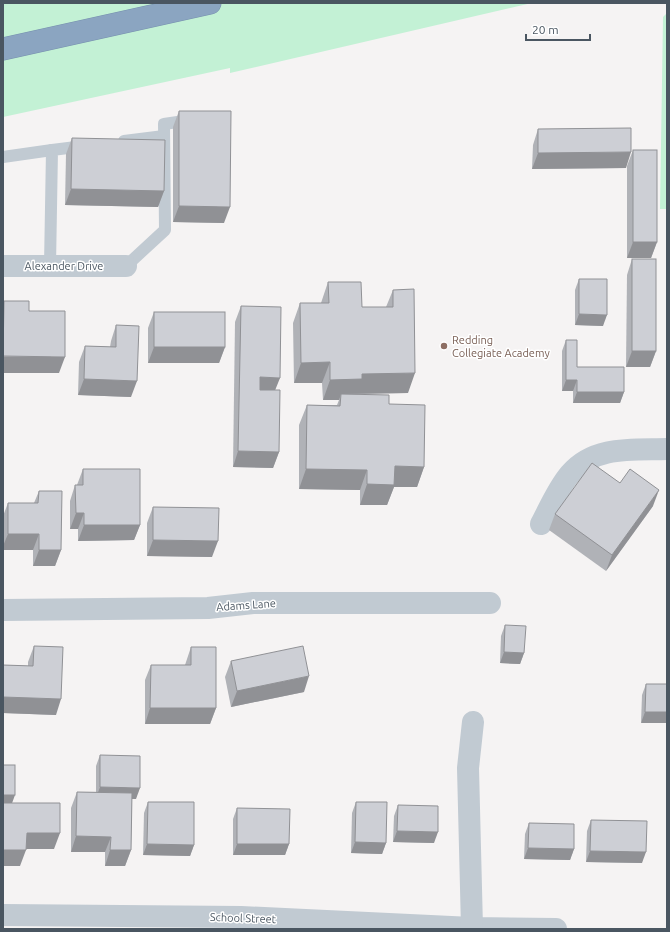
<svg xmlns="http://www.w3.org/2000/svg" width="670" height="932" font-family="Ubuntu,sans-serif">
  <rect width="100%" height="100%" fill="#f5f3f3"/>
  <g fill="#c3f1d5">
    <polygon points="3,3 532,3 230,73 230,68 3,117"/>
    <polygon points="667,13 667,209 660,209 663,17"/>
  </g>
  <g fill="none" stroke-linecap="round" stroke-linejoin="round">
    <defs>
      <polyline id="motorway" points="3,49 210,3"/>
    </defs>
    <use href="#motorway" stroke="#7690ad" stroke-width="23"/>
    <g stroke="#c1cad2" stroke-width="12">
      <polyline points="124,141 164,136"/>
      <polyline points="3,157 52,150"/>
      <polyline points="50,266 52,150 84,146"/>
      <polyline points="126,266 165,230 164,124 191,120"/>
    </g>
    <g stroke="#c1cad2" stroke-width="22">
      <polyline points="3,266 126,266"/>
      <path d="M541,524C550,507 558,488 570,474C594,445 634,450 667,449"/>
      <polyline points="3,610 208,608 253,603 490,603"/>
      <polyline points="3,915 241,917 472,928 556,929"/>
      <polyline points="472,928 468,768 473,722"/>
    </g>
    <use href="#motorway" stroke="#8ba5c1" stroke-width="22"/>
  </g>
  <g fill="#b0b2b7">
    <polygon points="179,111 224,223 173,222 173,127"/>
    <polygon points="538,129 626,168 532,169 533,145"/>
    <polygon points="72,138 164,191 158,207 65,205 66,154"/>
    <polygon points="633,150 657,242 651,258 627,258 627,166"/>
    <polygon points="632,259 656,351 650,367 626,367 627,275"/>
    <polygon points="579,279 603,326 575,325 575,290"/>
    <polygon points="328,282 362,307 386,307 393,290 408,393 357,394 389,404 424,467 417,487 394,487 387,505 360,505 360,490 299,489 299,425 307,405 337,405 339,400 323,400 322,383 294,383 293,323 300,303 321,303"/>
    <polygon points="4,301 29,311 59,373 3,373 3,303"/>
    <polygon points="241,306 275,390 279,452 273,468 233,467 235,322"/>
    <polygon points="154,312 225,347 219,363 148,363 148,328"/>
    <polygon points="116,325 131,397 78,395 79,362 85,346 110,347 111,341"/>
    <polygon points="566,340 577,367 624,392 620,403 573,403 573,391 562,391 562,351"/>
    <polygon points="83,469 140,525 134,540 78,541 78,529 70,529 70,501 75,485 77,485"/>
    <polygon points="620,483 653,506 606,571 549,530 555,514"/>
    <polygon points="39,491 61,550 55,566 33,566 33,550 3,550 3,516 8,503 34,503"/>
    <polygon points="153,507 212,557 147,556 147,523"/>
    <polygon points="505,625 524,653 520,664 500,663 501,636"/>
    <polygon points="34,646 56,715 3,713 3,665 28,666 28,662"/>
    <polygon points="191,647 216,708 210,724 145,724 145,680 151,665 185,665"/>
    <polygon points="231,661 304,692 231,707 225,677"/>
    <polygon points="646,684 667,684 641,723 642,695"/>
    <polygon points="100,755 136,799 132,799 131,850 125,866 105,866 105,852 71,852 71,808 77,792 96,792 96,766"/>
    <polygon points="148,802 194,845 190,856 143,855 144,813"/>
    <polygon points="356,802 386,843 382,854 351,853 352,813"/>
    <polygon points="398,805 434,843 393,842 394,816"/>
    <polygon points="237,808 289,844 285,855 233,855 233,819"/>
    <polygon points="591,820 642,863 586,862 587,831"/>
    <polygon points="529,823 574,849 570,860 524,859 525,834"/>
  </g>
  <g fill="#909195">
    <polygon points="631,152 626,168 532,169 538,153"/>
    <polygon points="71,189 164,191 158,207 65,205"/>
    <polygon points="179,206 230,207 224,223 173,222"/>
    <polygon points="633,242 657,242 651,258 627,258"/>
    <polygon points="579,314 607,315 603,326 575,325"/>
    <polygon points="154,347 225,347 219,363 148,363"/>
    <polygon points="632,351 656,351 650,367 626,367"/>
    <polygon points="3,357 65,357 59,373 3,373"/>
    <polygon points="330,362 322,383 294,383 301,363"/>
    <polygon points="415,373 408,393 341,394 339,400 323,400 330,380 362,374"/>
    <polygon points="260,377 280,378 274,393 254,393"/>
    <polygon points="84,379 137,381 131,397 78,395"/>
    <polygon points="566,380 577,380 573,391 562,391"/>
    <polygon points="577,392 624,392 620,403 573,403"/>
    <polygon points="238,451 279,452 273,468 233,467"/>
    <polygon points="395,466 424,467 417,487 394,487 387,505 360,505 367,484"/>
    <polygon points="306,469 367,470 360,490 299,489"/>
    <polygon points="659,490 653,506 606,571 612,555"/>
    <polygon points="76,513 84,513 78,529 70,529"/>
    <polygon points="84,525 140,525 134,540 78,541"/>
    <polygon points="8,534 39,534 33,550 3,550 3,546"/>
    <polygon points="153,540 218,541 212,557 147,556"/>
    <polygon points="39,550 61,550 55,566 33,566"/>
    <polygon points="504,652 524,653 520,664 500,663"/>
    <polygon points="309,676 304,692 231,707 237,691"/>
    <polygon points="3,697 61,699 56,715 3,713"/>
    <polygon points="150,708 216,708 210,724 145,724"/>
    <polygon points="645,712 667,712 667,723 641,723"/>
    <polygon points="100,787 140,788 136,799 96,798"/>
    <polygon points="3,795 15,795 11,806 3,803 3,804"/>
    <polygon points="397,831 438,832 434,843 393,842"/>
    <polygon points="27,833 60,833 54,849 21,849"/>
    <polygon points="76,836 111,837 105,852 71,852"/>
    <polygon points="355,842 386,843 382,854 351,853"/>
    <polygon points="147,844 194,845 190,856 143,855"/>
    <polygon points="237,844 289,844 285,855 233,855"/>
    <polygon points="528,848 574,849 570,860 524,859"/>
    <polygon points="3,850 26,850 20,866 3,866"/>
    <polygon points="110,850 131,850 125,866 105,866"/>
    <polygon points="590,851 646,852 642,863 586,862"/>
  </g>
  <g fill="#cdcfd5" stroke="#909195">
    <polygon points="179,111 231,111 230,207 179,206"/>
    <polygon points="631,128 631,152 538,153 538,129"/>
    <polygon points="72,138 165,140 164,191 71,189"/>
    <rect x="633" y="150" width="24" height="92"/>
    <rect x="632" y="259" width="24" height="92"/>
    <polygon points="579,279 607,279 607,315 579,314"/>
    <polygon points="328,282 361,282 362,307 393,307 393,290 414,289 415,373 362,374 362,379 330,380 330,362 301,363 300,303 329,303"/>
    <polygon points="4,301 29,301 29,311 65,311 65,357 3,356"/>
    <polygon points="241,306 281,307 280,378 260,377 260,390 280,390 279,452 238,451"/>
    <rect x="154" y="312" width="71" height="35"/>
    <polygon points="116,325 139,326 137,381 84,379 85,346 116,347"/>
    <polygon points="566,340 577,340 577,367 624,367 624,392 577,392 577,380 566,380"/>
    <polygon points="341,394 389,395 389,404 425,405 424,467 395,466 394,485 367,484 367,470 306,469 307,405 340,406"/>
    <polygon points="592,463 620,483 630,469 659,490 612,555 555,514"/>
    <polygon points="83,469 140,469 140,525 84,525 84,513 76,513 75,485 83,485"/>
    <polygon points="39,491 62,491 61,550 39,550 39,534 8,534 8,503 38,503"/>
    <polygon points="153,507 219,508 218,541 153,540"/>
    <polygon points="505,625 526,626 524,653 504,652"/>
    <polygon points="34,646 63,647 61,699 3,697 3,665 33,666"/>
    <polygon points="303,646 309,676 237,691 231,661"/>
    <polygon points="191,647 216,647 216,708 150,708 151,665 191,665"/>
    <polygon points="646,684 667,684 667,712 645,712"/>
    <polygon points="100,755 140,756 140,788 100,787"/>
    <rect x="3" y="765" width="12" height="30"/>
    <polygon points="77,792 132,793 131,850 110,850 111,837 76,836"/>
    <polygon points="148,802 194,802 194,845 147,844"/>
    <polygon points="356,802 387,802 386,843 355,842"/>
    <polygon points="3,803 60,803 60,833 27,833 26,850 3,850"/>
    <polygon points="398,805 438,806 438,832 397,831"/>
    <polygon points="237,808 290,809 289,844 237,844"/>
    <polygon points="591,820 647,821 646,852 590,851"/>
    <polygon points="529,823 574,824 574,849 528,848"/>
  </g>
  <circle fill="#8d6e63" stroke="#fff" stroke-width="1.5" cx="444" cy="346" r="4"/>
  <g text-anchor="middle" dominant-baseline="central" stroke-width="3" stroke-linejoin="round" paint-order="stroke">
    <g font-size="11" fill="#4a5661" stroke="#fff">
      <text x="64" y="266">Alexander Drive</text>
      <text transform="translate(246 605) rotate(-4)">Adams Lane</text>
      <text transform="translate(243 918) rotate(2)">School Street</text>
    </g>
    <g font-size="11" fill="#785e54" stroke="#fff" text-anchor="start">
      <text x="452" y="340">Redding<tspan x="452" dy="13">Collegiate Academy</tspan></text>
    </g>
  </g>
  <rect width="670" height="932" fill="none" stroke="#4a5661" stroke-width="8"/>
  <path d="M526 34v6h64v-6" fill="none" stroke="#4a5661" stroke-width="2"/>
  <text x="532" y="34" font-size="12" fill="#4a5661" stroke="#ffffff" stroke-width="3" paint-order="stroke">20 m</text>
</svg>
